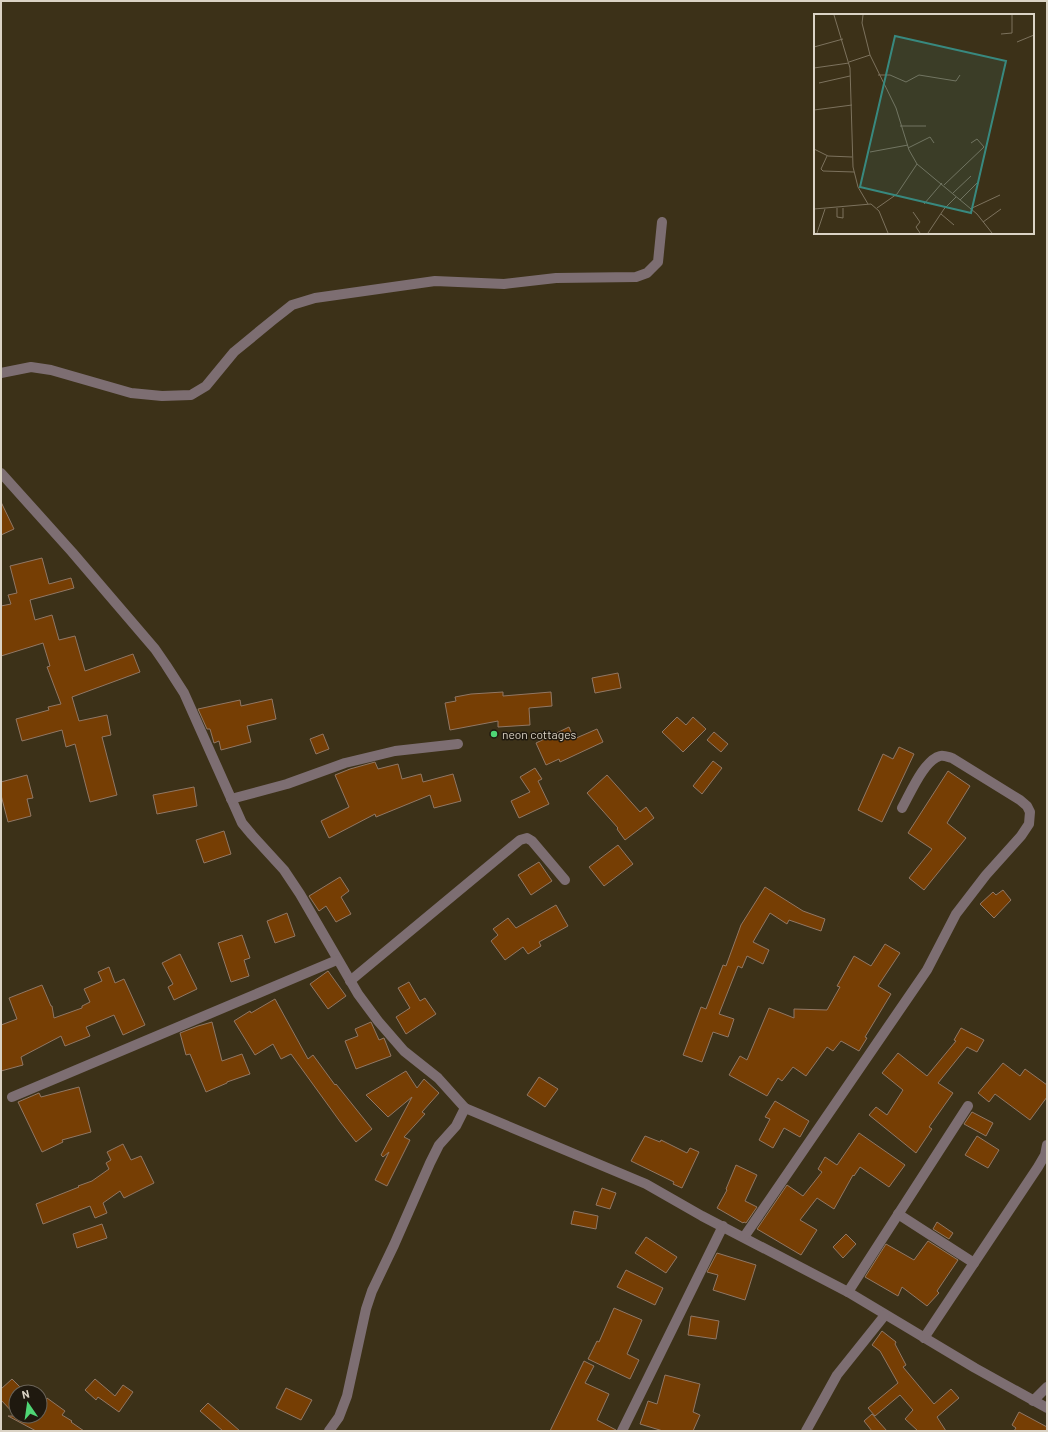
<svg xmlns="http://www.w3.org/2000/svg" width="1048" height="1432" font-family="Barlow,sans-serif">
  <rect width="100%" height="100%" fill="#3c3118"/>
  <g fill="#763e04" stroke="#917764">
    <polygon points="1,502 14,529 1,535"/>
    <polygon points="42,558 49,584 71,578 74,588 30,600 35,620 52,615 59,640 75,636 85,671 133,654 140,672 72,697 79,721 107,715 111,735 102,737 117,795 90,802 75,744 66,747 62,730 22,741 16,719 49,710 48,707 61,704 47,667 50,666 43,643 1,656 1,606 11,604 8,595 17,593 10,566"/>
    <polygon points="618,673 621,688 595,693 592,678"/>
    <polygon points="503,692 503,696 551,692 552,706 529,708 530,725 498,727 498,721 450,730 445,703 456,701 455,697 471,694"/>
    <polygon points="272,699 276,719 247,726 251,742 221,750 219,741 214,743 210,729 207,729 198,709 240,700 241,706"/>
    <polygon points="677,717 686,725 693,717 706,729 683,752 662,732"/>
    <polygon points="569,727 574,739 597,729 603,742 560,762 559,759 546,765 536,743"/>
    <polygon points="714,732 728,744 721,752 707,740"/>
    <polygon points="323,734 329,749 316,754 310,739"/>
    <polygon points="899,747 914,754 882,822 858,810 883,754 893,759"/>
    <polygon points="713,761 722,768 702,794 693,786"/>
    <polygon points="375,762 378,769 398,764 402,779 421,774 423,782 453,774 461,801 434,808 430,795 376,817 375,814 329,838 321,821 349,807 335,775 350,769"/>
    <polygon points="535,768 542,779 538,781 549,804 519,818 511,801 530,792 520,777"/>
    <polygon points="948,771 970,786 947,823 966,838 924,890 909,878 932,849 908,833"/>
    <polygon points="27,775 33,798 27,799 31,816 8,822 1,795 1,782"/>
    <polygon points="607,775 640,812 646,807 654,818 625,840 617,829 618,828 587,793"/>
    <polygon points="194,787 197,806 157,814 153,795"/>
    <polygon points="224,831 231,854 204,863 196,840"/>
    <polygon points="618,845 633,864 604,886 589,867"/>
    <polygon points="539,862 552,881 531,895 518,875"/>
    <polygon points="340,877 349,891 341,897 351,914 336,922 326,906 319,911 309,896"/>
    <polygon points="765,887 803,911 825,919 821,931 789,920 787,924 770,913 753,942 769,950 763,964 747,956 742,968 738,966 719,1014 734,1019 728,1037 713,1032 702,1062 683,1055 701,1007 706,1009 723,965 726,966 741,925"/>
    <polygon points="1003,890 1011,900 994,918 980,904 993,892 996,895"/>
    <polygon points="556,905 568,926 539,942 541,946 528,954 523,947 505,960 491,941 498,935 493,929 508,918 516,928"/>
    <polygon points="287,913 295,936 275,943 267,921"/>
    <polygon points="242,935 250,958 244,960 249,976 231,982 218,943"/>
    <polygon points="885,944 900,953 878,986 891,994 865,1037 867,1038 859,1051 841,1041 833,1051 827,1047 806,1076 793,1067 782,1081 778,1078 767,1096 729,1075 740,1056 747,1060 769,1008 794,1018 794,1009 827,1010 840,987 837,986 854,956 871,966"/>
    <polygon points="180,954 197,989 174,1000 168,987 173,984 162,963"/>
    <polygon points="109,967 115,983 124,979 145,1025 123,1035 114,1015 86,1027 90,1036 65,1046 61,1036 21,1057 23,1065 1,1071 1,1025 17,1019 9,998 42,985 51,1006 52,1006 54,1018 82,1008 82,1006 90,1002 84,989 102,981 98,972"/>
    <polygon points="328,971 346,996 328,1009 310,984"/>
    <polygon points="409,982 420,1001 425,998 436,1014 406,1034 396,1017 410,1008 398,988"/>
    <polygon points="275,999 308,1059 313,1055 335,1085 336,1084 372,1129 356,1142 341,1123 291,1054 281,1059 273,1044 255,1055 234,1021 250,1011 251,1013"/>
    <polygon points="212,1022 222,1061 242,1054 250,1074 227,1082 227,1083 206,1092 190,1054 186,1055 180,1033 198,1026"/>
    <polygon points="371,1022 379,1040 384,1038 391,1056 356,1069 345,1041 358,1036 355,1029"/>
    <polygon points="961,1028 984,1040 977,1052 967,1047 938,1083 953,1093 929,1127 932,1129 916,1153 869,1115 876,1107 887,1115 903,1090 882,1073 898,1053 927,1076 956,1041 954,1040"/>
    <polygon points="1003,1063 1020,1076 1025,1069 1047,1085 1047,1097 1030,1120 995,1094 989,1102 978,1093"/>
    <polygon points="406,1071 417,1088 424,1079 439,1093 422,1112 425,1114 404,1137 410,1140 387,1186 375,1180 389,1152 383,1157 381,1155 412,1097 388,1117 366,1095"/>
    <polygon points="539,1077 558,1089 545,1107 527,1095"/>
    <polygon points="79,1087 91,1132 62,1140 63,1142 42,1152 18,1102 39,1093 41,1097"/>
    <polygon points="775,1101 809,1121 800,1137 784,1128 773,1148 759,1140 770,1119 765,1117"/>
    <polygon points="972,1112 993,1123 986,1136 964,1124"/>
    <polygon points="859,1133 905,1165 889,1187 860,1167 854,1176 853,1175 834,1209 817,1198 800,1220 817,1230 801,1255 757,1229 787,1185 803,1196 822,1172 818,1169 825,1157 837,1165"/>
    <polygon points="645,1136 660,1142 661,1140 687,1153 690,1148 699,1152 682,1188 673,1184 674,1182 631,1161"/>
    <polygon points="977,1136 999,1150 988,1168 965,1155"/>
    <polygon points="123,1144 131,1160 141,1156 154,1183 124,1198 120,1191 103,1203 107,1213 95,1218 90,1206 43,1224 36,1204 79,1187 78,1186 92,1181 109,1169 106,1163 111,1160 107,1152"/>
    <polygon points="736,1165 757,1175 745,1201 757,1207 746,1223 744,1222 743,1223 717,1208 727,1190 726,1189"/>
    <polygon points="602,1188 616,1193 610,1209 596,1205"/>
    <polygon points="574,1211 598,1216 596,1229 571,1224"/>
    <polygon points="937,1222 953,1233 949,1239 933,1229"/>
    <polygon points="102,1224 107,1238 77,1248 73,1234"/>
    <polygon points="846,1234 856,1244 843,1258 833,1247"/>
    <polygon points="646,1237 677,1257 666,1273 635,1253"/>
    <polygon points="928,1241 958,1260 937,1291 939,1293 927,1306 902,1287 898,1296 865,1277 886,1244 914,1260"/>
    <polygon points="717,1253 756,1265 745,1300 713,1290 718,1275 707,1272"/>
    <polygon points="626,1270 663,1288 655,1305 617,1287"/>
    <polygon points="614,1308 642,1320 627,1354 639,1360 630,1379 588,1359 597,1341 599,1342"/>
    <polygon points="691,1316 719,1321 716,1339 688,1335"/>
    <polygon points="882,1331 896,1342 895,1344 906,1365 903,1367 934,1404 951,1389 959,1398 937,1417 946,1431 918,1431 905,1419 913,1410 900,1395 875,1416 868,1408 898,1383 880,1351 872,1345"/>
    <polygon points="584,1361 594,1366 585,1383 609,1394 597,1420 616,1430 616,1431 550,1431"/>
    <polygon points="665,1375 700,1384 693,1412 700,1415 693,1431 663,1431 640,1424 648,1401 657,1404"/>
    <polygon points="12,1379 25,1392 16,1392 16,1416 1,1400 1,1389"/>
    <polygon points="95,1379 115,1396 123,1385 133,1392 119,1412 98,1397 96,1400 85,1390"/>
    <polygon points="286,1388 312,1400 301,1420 276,1408"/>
    <polygon points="47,1398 65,1411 62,1415 72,1421 71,1422 84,1431 36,1431 8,1416 40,1416 40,1408"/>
    <polygon points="208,1403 240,1431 223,1431 200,1411"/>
    <polygon points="1019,1412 1047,1427 1047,1431 1014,1431 1016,1428 1012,1425"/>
    <polygon points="872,1414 887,1431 872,1431 864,1421"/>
  </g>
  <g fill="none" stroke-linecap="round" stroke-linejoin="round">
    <g stroke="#7d6e72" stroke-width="10">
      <polyline points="1,373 31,367 51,370 131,393 162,396 191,395 206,386 234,352 273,320 292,305 315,298 435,281 504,284 556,278 636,277 647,273 658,262 662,222"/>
      <polyline points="1,473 72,552 155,649 166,665 184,693 242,823 252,835 284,870 300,894 358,994 378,1021 404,1051 438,1078 465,1108 646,1184 702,1216 848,1292 975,1368 1047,1408"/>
      <polyline points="231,799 287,784 345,763 395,751 458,744"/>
      <polyline points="350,981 520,840 527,838 532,841 565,880"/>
      <polyline points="12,1097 337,960"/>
      <polyline points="898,1214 974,1263"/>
      <path d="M744,1237L927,970L956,914L986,875L1021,836L1029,824L1030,812L1027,806L1020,800L952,758C948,757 944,755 940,756C924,760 910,794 902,808"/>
      <polyline points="848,1292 968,1106"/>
      <polyline points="924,1338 1038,1167 1045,1155 1047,1145"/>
      <polyline points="1033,1401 1047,1387"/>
      <polyline points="329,1431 339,1417 347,1396 366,1309 372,1291 394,1245 430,1163 439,1145 456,1126 465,1108"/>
      <polyline points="622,1431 723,1226"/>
      <polyline points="806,1431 837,1375 885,1315"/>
    </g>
  </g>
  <circle fill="#4fd675" stroke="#1f190f" stroke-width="1.5" cx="494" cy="734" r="4"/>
  <g text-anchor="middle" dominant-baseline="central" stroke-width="3" stroke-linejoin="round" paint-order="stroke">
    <g font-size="12" fill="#dbd3c5" stroke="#1f190f" text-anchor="start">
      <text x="502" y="734">neon cottages</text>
    </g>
  </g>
  <g transform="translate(814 14)">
    <rect width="220" height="220" fill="#3c3118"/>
    <path fill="none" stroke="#7c725d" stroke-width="1" d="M20,1L36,54L39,153L44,173L54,190M49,1L48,9L56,41M187,20L198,19V1M203,28L220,21M0,33L29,25M35,48L56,41L82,94L95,136L103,150L163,200L178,219M0,54L35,49M64,61H76L92,68L105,61L142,67L146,61M5,69L36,62M0,96L38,91M86,112H112M94,134L116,123L120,129M0,135L14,142L38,143M56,138L94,131M13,142L7,155L9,157L40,158M130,171L170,133L163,125L157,129M139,179L157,162M146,186L164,168M110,190L128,169M23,194V203L29,204V194M63,194L83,180L103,150M0,195L57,190L65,197L74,219M156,195L186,181M99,198L106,208L102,213L106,219M127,200L140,211M169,208L187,195M3,219L11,195M114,219L130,195L142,183"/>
    <path fill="#38897f" fill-opacity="0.15" stroke="#38897f" stroke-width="2" d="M81,22L192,47L157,199L46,173Z"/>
    <rect width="220" height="220" fill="none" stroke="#dbd3c5" stroke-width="2"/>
  </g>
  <rect width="1048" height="1432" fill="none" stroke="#dbd3c5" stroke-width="4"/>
  <g transform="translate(28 1404) rotate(347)"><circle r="19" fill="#1f190f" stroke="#6a6358"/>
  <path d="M0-3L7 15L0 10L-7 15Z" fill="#4fd675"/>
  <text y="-6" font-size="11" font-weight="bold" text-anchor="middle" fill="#dbd3c5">N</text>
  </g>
</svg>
